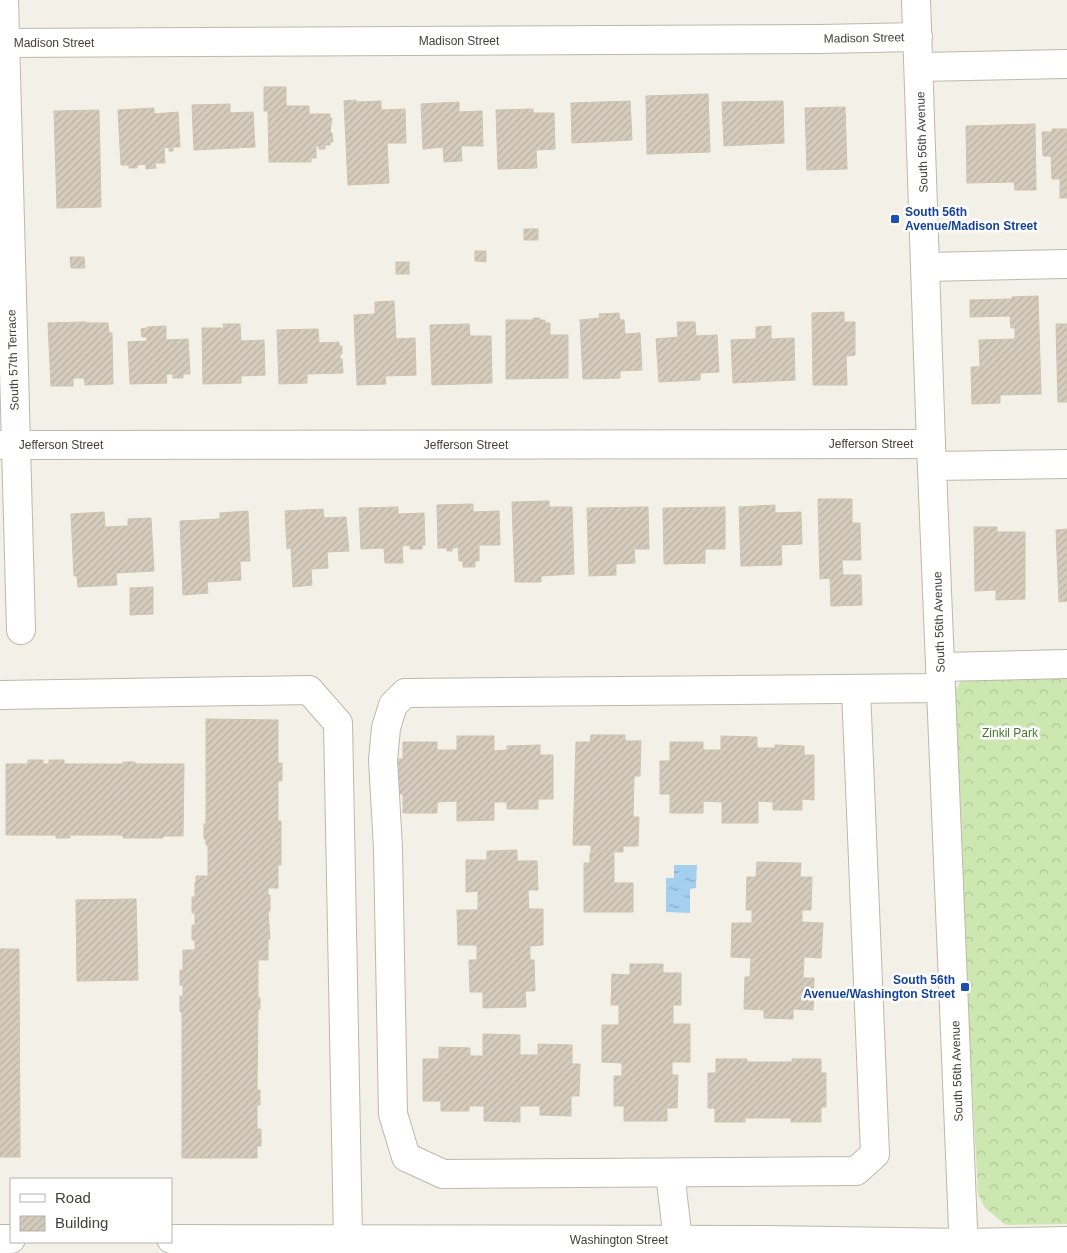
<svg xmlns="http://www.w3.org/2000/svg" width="1067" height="1253" font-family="Arial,sans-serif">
  <defs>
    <pattern id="forest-crowns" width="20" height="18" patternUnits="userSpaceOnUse" patternTransform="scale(1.25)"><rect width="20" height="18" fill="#cde7b1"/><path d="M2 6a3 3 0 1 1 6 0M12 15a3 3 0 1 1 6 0" fill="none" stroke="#b1c799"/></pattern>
    <pattern id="water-ripples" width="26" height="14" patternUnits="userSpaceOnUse" patternTransform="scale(1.25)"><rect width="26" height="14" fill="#a5cfef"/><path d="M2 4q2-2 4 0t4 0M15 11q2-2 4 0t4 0" fill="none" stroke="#88a9c2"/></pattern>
    <pattern id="building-hatch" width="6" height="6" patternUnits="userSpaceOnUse" patternTransform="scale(1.25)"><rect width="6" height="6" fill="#d5ccbd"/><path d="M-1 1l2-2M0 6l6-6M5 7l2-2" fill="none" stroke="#b8b0a3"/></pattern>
  </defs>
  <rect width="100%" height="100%" fill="#f3f0e7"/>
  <polygon fill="url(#forest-crowns)" points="1067,674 1067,1224 1006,1225 985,1208 978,1194 951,698 964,676"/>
  <polygon fill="url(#water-ripples)" points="674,865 697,865 696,888 690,889 690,913 666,912 666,878 674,878"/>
  <g fill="url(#building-hatch)" stroke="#cfc4b0">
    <polygon points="264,87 286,87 286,106 309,106 309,114 330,114 330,118 332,118 330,133 332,133 333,142 330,142 330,145 325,145 325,149 319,149 319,146 316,146 316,158 311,158 311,162 269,162 268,111 264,111"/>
    <polygon points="708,94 710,152 647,154 646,96"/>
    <polygon points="356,100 356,102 381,101 381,110 405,109 406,143 387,143 389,183 348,185 344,101"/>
    <polygon points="630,101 632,140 572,143 571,103"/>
    <polygon points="783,101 784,143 724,146 722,102"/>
    <polygon points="459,102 459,112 482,111 483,146 461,146 462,161 444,162 443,147 423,149 421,104"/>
    <polygon points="230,104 230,113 253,112 255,147 194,150 192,105"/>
    <polygon points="845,107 847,169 807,170 805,108"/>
    <polygon points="154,108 154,114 178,112 180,147 173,147 173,151 169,151 169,147 164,148 165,163 155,163 156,168 146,169 146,164 137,165 137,168 129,168 129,165 121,165 118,110"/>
    <polygon points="533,109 533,113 554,113 555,149 536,150 537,168 498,169 496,110"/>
    <polygon points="99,110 101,207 57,208 54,111"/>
    <polygon points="1035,124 1036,190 1015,190 1014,182 967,183 966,126"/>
    <polygon points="1052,129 1067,129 1067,198 1060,198 1060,179 1052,179 1051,156 1043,156 1042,132 1052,132"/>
    <rect x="524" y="229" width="14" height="11"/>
    <polygon points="475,251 486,251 486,262 475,261"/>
    <polygon points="70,257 84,257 85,268 71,268"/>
    <rect x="396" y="262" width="13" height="12"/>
    <polygon points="1038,296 1041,394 1000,395 1000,403 972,404 971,367 980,367 979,340 1015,339 1015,328 1011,328 1010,316 970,317 970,300 1012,299 1012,297"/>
    <polygon points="394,301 396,339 415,338 416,375 385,376 386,384 357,385 354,315 375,314 375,302"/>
    <polygon points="844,312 844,322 855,322 855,355 846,356 847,385 813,385 812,313"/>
    <polygon points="619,313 620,320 624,320 625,334 640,333 642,370 620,371 620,378 583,379 580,320 600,318 599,314"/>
    <polygon points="533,318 540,318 540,320 545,320 545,323 550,323 550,335 568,335 568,378 506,379 506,320 533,320"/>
    <polygon points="86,322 86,323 108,323 109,333 112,333 113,384 85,385 84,378 73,378 73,386 51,386 48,323"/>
    <polygon points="677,322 695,322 696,336 717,335 719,372 700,373 700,380 659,382 656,339 678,337"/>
    <polygon points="223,324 240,324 241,341 264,340 265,375 241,376 241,383 203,384 202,328 224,328"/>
    <polygon points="469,324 470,336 491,336 492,383 432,385 430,325"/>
    <polygon points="1056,324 1067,324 1067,402 1058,402"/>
    <polygon points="166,326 166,340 188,339 190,374 183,374 183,378 173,378 173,374 166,374 167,383 130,384 128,342 147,341 147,337 142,337 141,329 147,328 147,327"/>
    <polygon points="771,326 771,339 794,338 795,380 733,383 731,340 756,339 756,327"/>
    <polygon points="318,329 319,343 339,342 339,346 342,346 342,354 340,354 340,359 342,359 343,373 307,374 307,383 279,384 277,330"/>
    <polygon points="818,499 852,499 852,523 860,523 861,560 842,560 843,575 861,575 862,605 831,606 830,578 820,579"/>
    <polygon points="549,501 549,507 572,507 574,574 541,576 541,582 515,582 512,502"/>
    <polygon points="473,504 473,512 499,511 500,545 479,545 479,561 475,561 475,567 463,567 463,561 459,561 458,547 452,548 452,551 447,551 447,548 438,548 437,505"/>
    <polygon points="775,505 775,513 801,512 802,544 781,545 782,565 741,566 739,507"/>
    <polygon points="398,507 398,514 424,513 425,545 422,545 422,549 410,549 410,545 402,546 403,563 385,563 384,548 361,549 359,508"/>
    <polygon points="648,507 649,549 634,549 635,563 616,564 616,575 589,576 587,508"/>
    <polygon points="725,507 725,549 705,549 705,563 664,564 663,508"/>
    <polygon points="323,509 324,518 346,517 349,551 327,552 328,568 311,569 312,585 293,587 291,548 287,549 285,511"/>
    <polygon points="248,511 250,561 240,561 241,580 207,582 208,593 183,595 180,521 220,519 220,513"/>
    <polygon points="104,512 105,527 128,526 128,519 151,518 154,571 116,573 117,585 78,587 77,576 74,576 71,514"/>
    <polygon points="974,527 997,527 997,532 1025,532 1025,599 996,600 996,590 975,591"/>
    <polygon points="1067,529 1067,601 1059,602 1056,530"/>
    <polygon points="153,587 153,614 130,615 130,588"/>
    <polygon points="206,719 278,720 278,763 282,763 282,781 278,781 278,821 281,821 281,865 278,865 278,888 268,888 268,895 270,895 270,911 268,911 270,939 268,939 268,960 258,960 258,998 260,998 260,1009 258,1009 257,1090 260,1090 260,1105 257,1105 257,1129 261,1129 261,1146 257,1146 257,1158 182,1158 182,1012 180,1012 180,996 183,996 183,985 180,985 180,970 183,970 183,950 195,950 195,940 192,940 192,925 195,925 195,913 192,913 192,897 195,897 195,883 196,883 196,876 208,876 208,845 206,845 206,839 204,839 204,824 206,824"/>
    <polygon points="591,735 625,735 625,741 641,741 640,776 634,776 633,817 639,817 638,846 623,846 623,852 591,851 591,845 573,845 576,742 590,742"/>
    <polygon points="457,736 494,736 494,751 507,750 507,746 540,745 540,755 553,755 553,799 538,799 538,809 507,809 507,802 494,802 494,820 457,821 457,801 437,802 437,813 403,813 403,794 395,794 395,759 403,759 403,742 437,742 437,750 457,750"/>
    <polygon points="721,736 757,737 757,748 775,748 775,745 804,746 804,755 814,755 814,800 802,799 802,810 773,810 773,802 758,801 758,823 722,823 722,802 703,801 703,813 670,813 670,794 660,794 660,761 670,761 670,742 703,742 703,750 721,750"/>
    <polygon points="28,760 43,760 43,764 49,764 49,760 64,760 64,764 123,764 123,762 135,762 135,764 184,764 183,836 163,836 163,838 123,838 123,835 70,835 70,838 56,838 56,835 6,835 6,764 28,764"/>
    <polygon points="517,850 517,861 537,861 538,890 528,890 529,909 543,909 543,945 530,946 530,960 534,960 535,991 525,991 526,1007 483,1008 483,992 470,992 469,960 477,960 477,945 458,945 457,910 478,910 478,891 466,892 466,860 487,860 487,851"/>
    <polygon points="590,852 614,852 614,883 633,883 633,912 584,912 584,863 590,863"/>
    <polygon points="757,862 801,863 800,877 812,877 811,910 802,910 802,922 823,923 821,958 804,957 803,978 814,978 813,1010 793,1009 793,1019 764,1018 764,1010 744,1009 745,977 750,977 751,958 731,957 732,923 752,923 752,910 746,910 747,877 756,877"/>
    <polygon points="136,899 138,980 77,981 76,900"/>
    <polygon points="0,949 19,949 20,1157 0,1157"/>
    <polygon points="630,964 663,964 663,973 681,973 681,1005 673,1005 673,1024 690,1024 690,1062 672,1062 672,1075 678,1075 677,1108 667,1108 667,1121 624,1121 624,1106 614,1106 614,1076 622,1076 622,1063 602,1062 602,1025 619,1025 619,1005 611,1005 612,974 630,975"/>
    <polygon points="483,1034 520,1035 520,1055 538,1055 538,1044 572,1045 572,1064 580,1064 579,1096 571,1096 571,1116 540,1115 540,1106 520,1106 520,1122 484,1121 484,1106 469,1106 469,1111 441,1111 441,1101 423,1101 423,1059 439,1059 439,1047 470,1048 470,1056 483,1056"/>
    <polygon points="716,1059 747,1059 747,1062 792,1062 792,1059 821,1059 821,1073 826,1073 826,1107 821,1107 821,1122 791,1122 791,1118 745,1118 745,1122 715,1122 715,1108 708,1108 708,1073 716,1073"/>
  </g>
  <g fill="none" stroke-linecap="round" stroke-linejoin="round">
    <defs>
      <g id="minor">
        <polyline points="4,0 21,630"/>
        <polyline points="916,0 931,444 964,1253"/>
        <polyline points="0,43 820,39 918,37"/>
        <polyline points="920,67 1067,64"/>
        <polyline points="926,267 1067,264"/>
        <polyline points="0,445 931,444"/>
        <polyline points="932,466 1067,464"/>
        <polyline points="940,667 1067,664"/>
        <polyline points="856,689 875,1154 856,1171 443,1174 406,1157 393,1114 388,848 383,760 386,728 393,705 405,693 941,688"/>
        <polyline points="0,695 309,690 338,723 348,1239"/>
        <polyline points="670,1173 678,1240"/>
        <polyline points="0,1239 11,1239"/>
        <polyline points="171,1239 766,1240 963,1243 1067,1241"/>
      </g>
    </defs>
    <use href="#minor" stroke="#bfb8aa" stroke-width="30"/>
    <use href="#minor" stroke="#fff" stroke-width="28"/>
  </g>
  <g fill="#1a4fb4" stroke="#fff" stroke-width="2">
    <rect x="890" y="214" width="10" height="10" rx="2.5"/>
    <rect x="960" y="982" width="10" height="10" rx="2.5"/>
  </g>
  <g text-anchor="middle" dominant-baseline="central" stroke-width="5" stroke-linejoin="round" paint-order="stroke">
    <g font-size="12" fill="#464036" stroke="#fff">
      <text transform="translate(864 38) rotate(-1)">Madison Street</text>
      <text x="459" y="41">Madison Street</text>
      <text x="54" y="43">Madison Street</text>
      <text transform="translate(922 142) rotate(-92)">South 56th Avenue</text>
      <text transform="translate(13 360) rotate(-92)">South 57th Terrace</text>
      <text x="871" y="444">Jefferson Street</text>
      <text x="61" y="445">Jefferson Street</text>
      <text x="466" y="445">Jefferson Street</text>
      <text transform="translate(939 622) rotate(-92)">South 56th Avenue</text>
      <text transform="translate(957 1071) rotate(-92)">South 56th Avenue</text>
      <text x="619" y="1240">Washington Street</text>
    </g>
    <g font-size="12" font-weight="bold" fill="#164399" stroke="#fff" text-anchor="start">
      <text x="905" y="212">South 56th<tspan x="905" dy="14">Avenue/Madison Street</tspan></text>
      <text x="955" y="980" text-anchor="end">South 56th<tspan x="955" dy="14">Avenue/Washington Street</tspan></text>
    </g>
    <g font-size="12" fill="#46772a" stroke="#fff">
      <text x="1010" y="733">Zinkil Park</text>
    </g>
  </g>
  <rect x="10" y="1178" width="162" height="65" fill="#ffffff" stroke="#b5b3af"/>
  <rect x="20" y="1194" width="25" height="8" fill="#ffffff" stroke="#b5b3af"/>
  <text x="55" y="1203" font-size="15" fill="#464036">Road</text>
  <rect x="20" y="1216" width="25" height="15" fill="url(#building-hatch)" stroke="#b5b3af"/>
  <text x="55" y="1228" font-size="15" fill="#464036">Building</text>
</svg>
